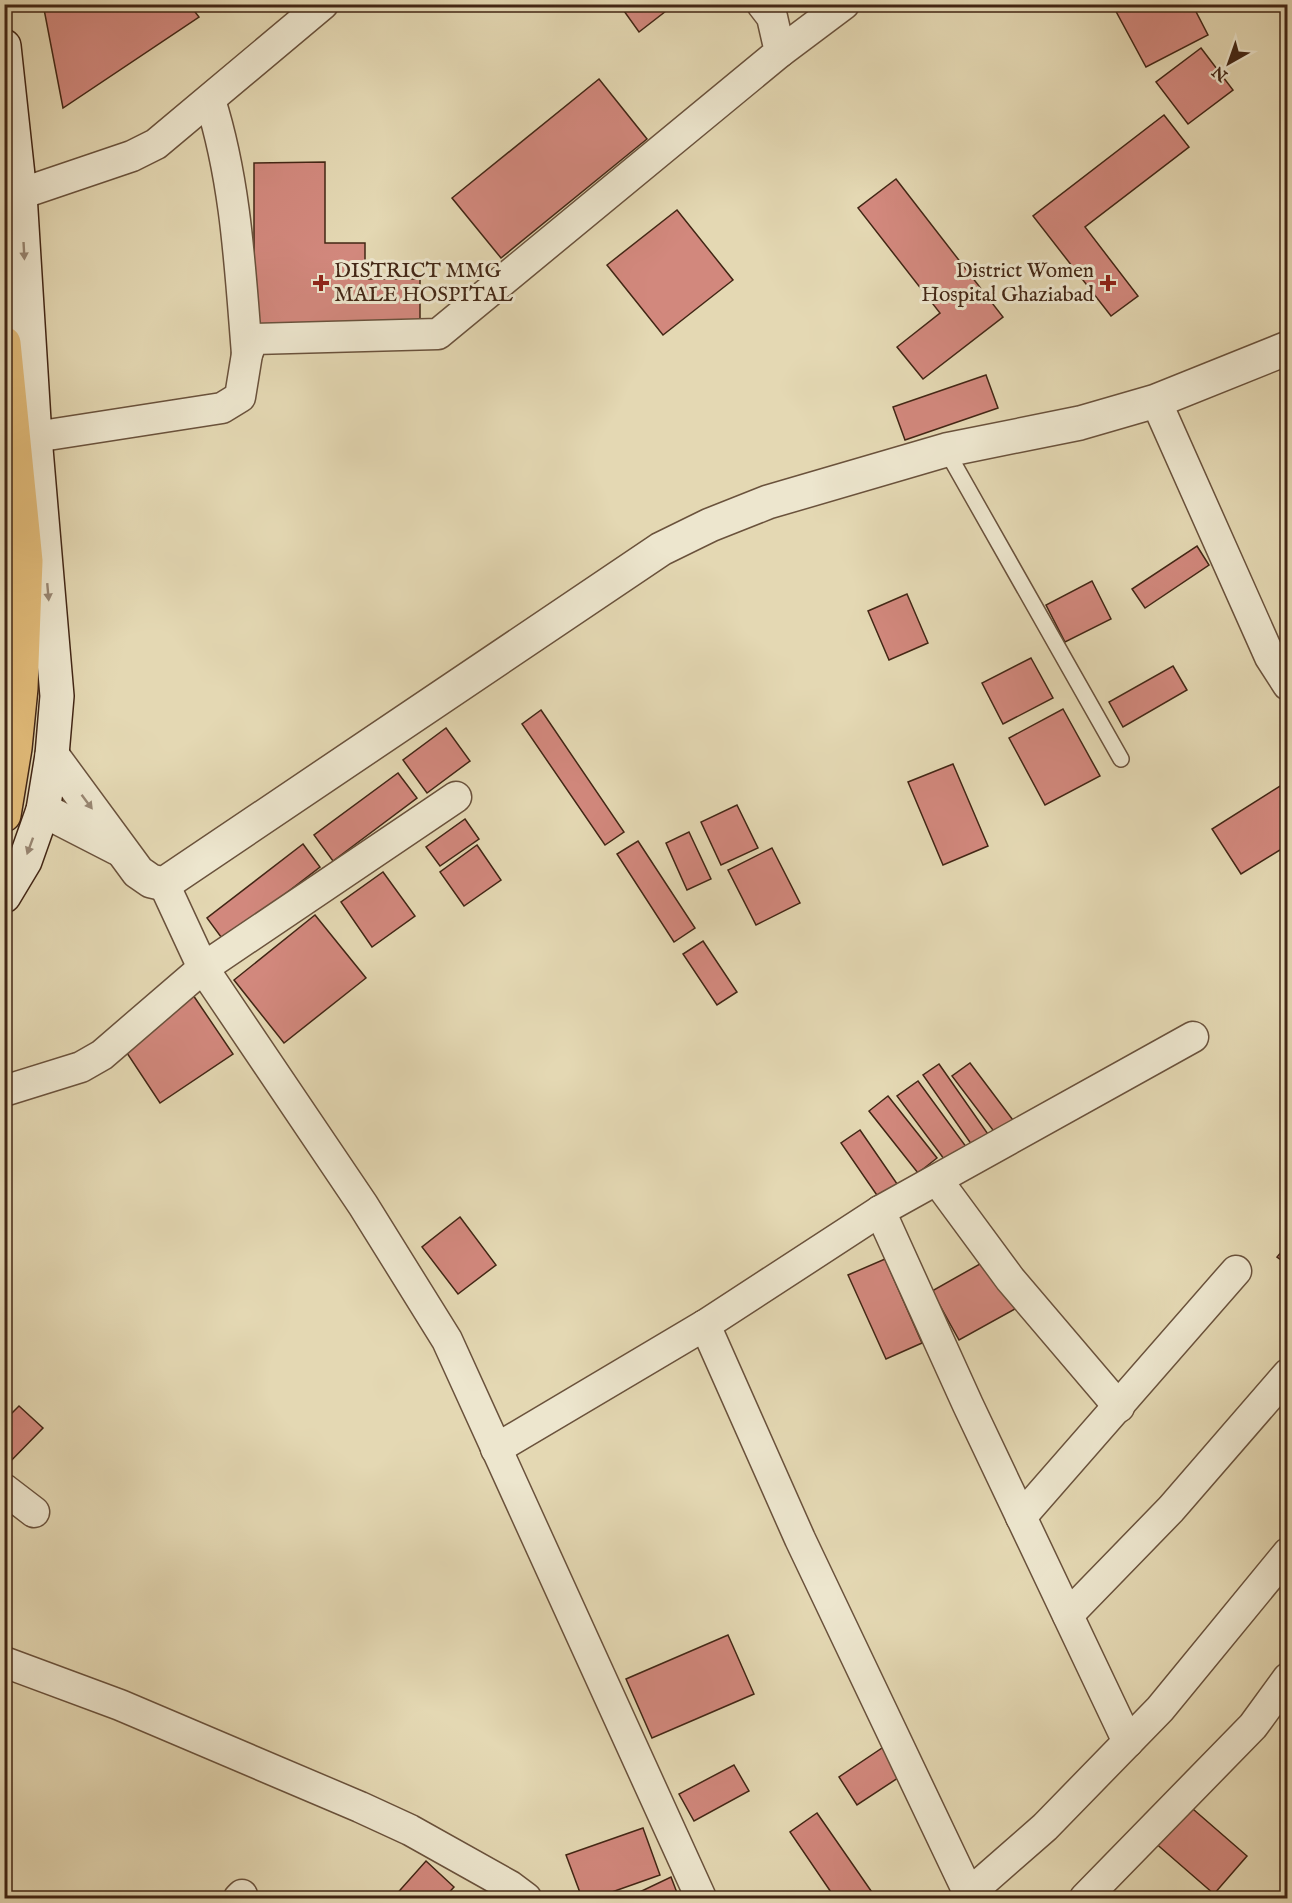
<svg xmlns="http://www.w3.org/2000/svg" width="1292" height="1903" font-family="'IM FELL English',serif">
  <rect width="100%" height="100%" fill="#e4d8b3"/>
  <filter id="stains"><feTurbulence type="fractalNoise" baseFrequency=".00333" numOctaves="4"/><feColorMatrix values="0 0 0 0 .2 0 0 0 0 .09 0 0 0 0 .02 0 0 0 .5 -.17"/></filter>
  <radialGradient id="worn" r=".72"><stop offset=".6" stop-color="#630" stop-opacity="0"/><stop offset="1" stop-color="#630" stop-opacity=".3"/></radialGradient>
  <g fill="#d2887d" stroke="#422615" stroke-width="1.5">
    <polygon points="43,4 189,4 199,17 63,108"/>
    <polygon points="619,4 675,4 639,32"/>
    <polygon points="1112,4 1192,4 1208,35 1146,67"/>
    <polygon points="1201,48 1233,90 1188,124 1156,82"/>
    <polygon points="599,79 647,139 501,258 452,198"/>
    <polygon points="1164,115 1189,147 1085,227 1138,296 1111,316 1033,216"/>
    <polygon points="325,162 325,243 365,243 365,279 420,279 420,331 254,331 254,163"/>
    <polygon points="896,179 1003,317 923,379 897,347 940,313 858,208"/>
    <polygon points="677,210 733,280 663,335 607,265"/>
    <polygon points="986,375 998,408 905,440 893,407"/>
    <polygon points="1197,546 1209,565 1145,608 1132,589"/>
    <polygon points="1092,581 1111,619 1065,642 1046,605"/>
    <polygon points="907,594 928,643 889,660 868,611"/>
    <polygon points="1031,658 1053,698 1003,724 982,683"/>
    <polygon points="1173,666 1187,690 1123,727 1109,702"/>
    <polygon points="1063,709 1100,776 1045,805 1009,738"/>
    <polygon points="541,710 624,832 605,845 522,724"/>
    <polygon points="446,728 470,761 427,793 403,760"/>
    <polygon points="953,764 988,846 943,865 908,782"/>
    <polygon points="398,773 417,798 333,861 314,835"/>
    <polygon points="1288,781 1288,845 1241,874 1212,829"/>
    <polygon points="737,805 758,848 721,865 701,822"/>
    <polygon points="465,819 479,839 440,866 426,847"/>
    <polygon points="689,832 711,879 687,890 666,843"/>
    <polygon points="638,841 695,928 674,942 617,854"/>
    <polygon points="303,844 320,867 224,941 207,918"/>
    <polygon points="477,845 501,880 464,906 440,872"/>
    <polygon points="772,848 800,903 756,925 728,870"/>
    <polygon points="383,872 415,916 372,947 341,902"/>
    <polygon points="315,915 366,978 284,1043 234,980"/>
    <polygon points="703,941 737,992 717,1005 683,954"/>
    <polygon points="193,995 233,1054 160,1103 121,1044"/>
    <polygon points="970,1063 1019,1128 1002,1142 952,1076"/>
    <polygon points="939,1064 990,1137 974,1148 923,1075"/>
    <polygon points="918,1081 967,1148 947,1163 897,1096"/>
    <polygon points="888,1096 937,1158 918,1173 869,1111"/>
    <polygon points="860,1130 902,1191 883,1204 841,1143"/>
    <polygon points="460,1217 496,1265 458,1294 422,1247"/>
    <polygon points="1288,1244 1288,1265 1277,1257"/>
    <polygon points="885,1259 922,1343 886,1359 848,1275"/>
    <polygon points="987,1260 1015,1309 959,1340 932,1291"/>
    <polygon points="19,1406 43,1428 4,1468 4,1421"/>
    <polygon points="728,1635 754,1694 652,1738 626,1679"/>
    <polygon points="888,1744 907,1772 857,1805 839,1777"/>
    <polygon points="734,1765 749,1791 694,1821 679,1794"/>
    <polygon points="1186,1803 1247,1856 1214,1894 1153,1841"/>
    <polygon points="817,1813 876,1898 835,1898 790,1832"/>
    <polygon points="643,1828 660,1875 595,1898 582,1898 566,1855"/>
    <polygon points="426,1861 454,1887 444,1898 393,1898"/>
    <polygon points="671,1877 679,1898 627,1898"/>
  </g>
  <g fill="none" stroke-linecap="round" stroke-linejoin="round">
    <defs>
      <polyline id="service" points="946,450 1121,759"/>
      <g id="minor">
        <polyline points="780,52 844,4"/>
        <path d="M210,100C236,182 240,268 247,354"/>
        <polyline points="4,197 20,194 132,156 156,144 323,4"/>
        <polyline points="1156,401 1270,657 1288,685"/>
        <polyline points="35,437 222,408 240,397 247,354 253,339 438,334 780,52 772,17 762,4"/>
        <polyline points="164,884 203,968 363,1205 447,1340 701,1898"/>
        <polyline points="4,1091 81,1067 102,1055 203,968 456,797"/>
        <polyline points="937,1180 1010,1279 1119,1407"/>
        <polyline points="880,1211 968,1405 1128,1742"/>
        <polyline points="705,1325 800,1539 969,1894"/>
        <polyline points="496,1449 705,1325 880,1211 1193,1037"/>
        <polyline points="4,1489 34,1512"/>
        <polyline points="1021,1517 1236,1271"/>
        <polyline points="1068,1615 1171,1509 1288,1374"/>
        <polyline points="4,1662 120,1705 360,1807 410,1830 510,1886 526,1898"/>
        <polyline points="239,1898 242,1895"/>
        <polyline points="964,1898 1045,1827 1160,1709 1288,1553"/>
        <polyline points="1085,1898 1253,1726 1288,1678"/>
      </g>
      <g id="tertiary">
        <polyline points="52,755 138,872 151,881 164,884 661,549 710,525 768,502 946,450 1080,423 1156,401 1288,348"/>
        <polyline points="43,810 117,848"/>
      </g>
      <polyline id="secondary" points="4,46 20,194 35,437 57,696 52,755 43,810 25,861 4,896"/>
      <polyline id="trunk" points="4,343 26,561 21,688 15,748 4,815"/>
    </defs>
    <use href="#service" stroke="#6a523c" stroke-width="18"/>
    <use href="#minor" stroke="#6a523c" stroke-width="33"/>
    <use href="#tertiary" stroke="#6a523c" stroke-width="36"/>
    <use href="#secondary" stroke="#422615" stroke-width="36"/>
    <use href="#trunk" stroke="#422615" stroke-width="36"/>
    <use href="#service" stroke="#ede6ce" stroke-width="15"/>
    <use href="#minor" stroke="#ede6ce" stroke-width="30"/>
    <use href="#tertiary" stroke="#ede6ce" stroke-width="33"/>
    <use href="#secondary" stroke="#ede6ce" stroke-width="33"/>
    <use href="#trunk" stroke="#e2bc7a" stroke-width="33"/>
  </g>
  <defs><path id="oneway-solid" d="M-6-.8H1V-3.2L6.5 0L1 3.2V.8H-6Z" transform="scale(1.5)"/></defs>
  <g fill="#988672">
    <use href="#oneway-solid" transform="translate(24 251) rotate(87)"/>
    <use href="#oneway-solid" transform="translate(48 592) rotate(85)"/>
    <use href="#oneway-solid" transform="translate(87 802) rotate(53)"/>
    <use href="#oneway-solid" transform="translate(30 846) rotate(110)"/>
  </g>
  <g fill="#8f2418" stroke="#ede6ce" stroke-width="2">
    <path d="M318 274h6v6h6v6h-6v6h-6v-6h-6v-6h6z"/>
    <path d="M1105 274h6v6h6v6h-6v6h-6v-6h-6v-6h6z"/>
  </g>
  <g text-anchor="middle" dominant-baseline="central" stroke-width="6" stroke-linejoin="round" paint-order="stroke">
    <g font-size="21" fill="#422615" stroke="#ede6ce" text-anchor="start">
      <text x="334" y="271">DISTRICT MMG<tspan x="334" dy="24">MALE HOSPITAL</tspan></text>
      <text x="1094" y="271" text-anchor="end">District Women<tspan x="1094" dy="24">Hospital Ghaziabad</tspan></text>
    </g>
  </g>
  <rect width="1292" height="1903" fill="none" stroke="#e4d8b3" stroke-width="24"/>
  <rect x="6" y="6" width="1280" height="1891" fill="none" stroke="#422615" stroke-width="3"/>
  <rect x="12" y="12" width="1268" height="1879" fill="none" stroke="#422615" stroke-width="1.5"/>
  <g transform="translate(1229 63) rotate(220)" stroke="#ede6ce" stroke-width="4.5" paint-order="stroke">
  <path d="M0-4.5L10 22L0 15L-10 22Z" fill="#422615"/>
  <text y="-9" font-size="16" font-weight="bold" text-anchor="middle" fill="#422615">N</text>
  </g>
  <rect width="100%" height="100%" filter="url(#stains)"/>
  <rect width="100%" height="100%" fill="url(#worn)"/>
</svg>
